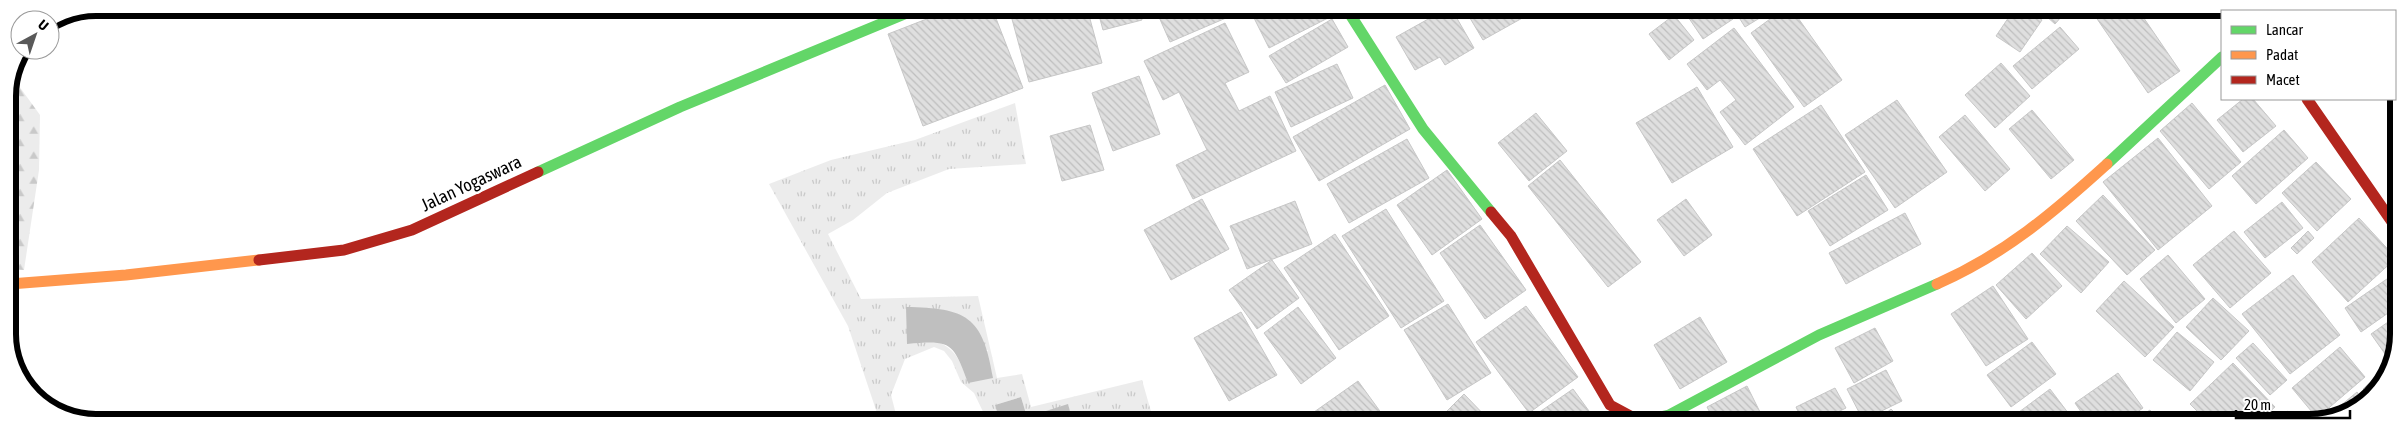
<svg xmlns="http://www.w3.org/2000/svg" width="2406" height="430" font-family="'Asap Condensed',sans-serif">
  <defs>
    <pattern id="grass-tufts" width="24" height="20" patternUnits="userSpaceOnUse" patternTransform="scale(1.25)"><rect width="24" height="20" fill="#ececec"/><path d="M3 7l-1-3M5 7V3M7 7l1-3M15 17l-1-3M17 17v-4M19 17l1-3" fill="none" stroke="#c9c9c9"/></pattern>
    <pattern id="forest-firs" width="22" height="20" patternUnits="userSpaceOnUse" patternTransform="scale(1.25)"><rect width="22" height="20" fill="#ececec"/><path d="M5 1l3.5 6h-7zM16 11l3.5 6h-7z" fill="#c9c9c9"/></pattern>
    <pattern id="building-back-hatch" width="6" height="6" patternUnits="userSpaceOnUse" patternTransform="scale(1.25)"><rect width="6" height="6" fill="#dfdfdf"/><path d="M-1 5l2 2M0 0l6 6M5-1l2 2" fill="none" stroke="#bebebe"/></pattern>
  </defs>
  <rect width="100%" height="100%" fill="#fff"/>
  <path fill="url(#grass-tufts)" fill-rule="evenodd" d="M1015,103L1026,164L949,169L887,193L853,220L828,234L861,299L978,296L997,378L1022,374L1031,407L1142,380L1154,422H1073L1068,405L1027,417L1021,397L995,405L1000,422H988L974,393L961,382L952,361L944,351L934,347L905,359L891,395L898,422H880L848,326L769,184L831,160L915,140ZM936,341L988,350L968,383C961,363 957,349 936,341Z"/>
  <polygon fill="url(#forest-firs)" points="11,80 19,86 40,115 39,170 24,270 9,269 8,95"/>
  <g fill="#bfbfbf">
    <path d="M906,307C966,308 983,316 993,378L968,383C953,342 951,340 907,344Z"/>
    <polygon points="1021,397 1027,417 1068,404 1073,422 1000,422 995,405"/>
  </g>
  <g fill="url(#building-back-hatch)" stroke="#c7c7c7">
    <polygon points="955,8 992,8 1023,88 923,126 888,34"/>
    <polygon points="1009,8 1087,8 1102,63 1029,82"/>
    <polygon points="1097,8 1139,8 1142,20 1103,30"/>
    <polygon points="1155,8 1238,8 1240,12 1170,42"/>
    <polygon points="1249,8 1326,8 1330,17 1269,48"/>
    <polygon points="1448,8 1451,8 1474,48 1445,65 1440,57 1415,70 1396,37"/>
    <polygon points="1464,8 1521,8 1526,16 1483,40"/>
    <polygon points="1682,8 1726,8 1733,19 1703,39"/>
    <polygon points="1733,8 1776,8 1745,27"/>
    <polygon points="1785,8 1791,8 1842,80 1804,107 1751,33"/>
    <polygon points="1960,8 1975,8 1966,16"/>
    <polygon points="2015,8 2024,8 2042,20 2020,52 1996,36"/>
    <polygon points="2037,8 2069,8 2055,24"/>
    <polygon points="2101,8 2137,8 2180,71 2148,93 2093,13"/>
    <polygon points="1674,15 1694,40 1669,60 1649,34"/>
    <polygon points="1332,19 1348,47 1286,83 1269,56"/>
    <polygon points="1225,23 1249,72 1225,83 1239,111 1270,96 1296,151 1193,199 1176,165 1207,150 1179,92 1163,100 1144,61"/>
    <polygon points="2060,27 2079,49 2032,89 2013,66"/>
    <polygon points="1734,28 1794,107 1745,145 1720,112 1736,100 1720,80 1707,90 1687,64"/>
    <polygon points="2001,63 2030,96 1995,128 1965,95"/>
    <polygon points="1337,64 1353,98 1291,127 1275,92"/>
    <polygon points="1139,76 1160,134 1113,151 1092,93"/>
    <polygon points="1385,85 1410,129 1319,181 1293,137"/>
    <polygon points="1697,87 1733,147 1672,183 1636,123"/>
    <polygon points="2243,99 2253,99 2276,126 2243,152 2217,120"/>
    <polygon points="1897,100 1947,172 1895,208 1845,135"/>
    <polygon points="2192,103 2241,162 2209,189 2160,131"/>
    <polygon points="1821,105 1865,172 1797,216 1753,149"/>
    <polygon points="2032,110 2074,160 2051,179 2009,129"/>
    <polygon points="1536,113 1567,151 1529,181 1498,143"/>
    <polygon points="1965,115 2010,169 1985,191 1939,137"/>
    <polygon points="1090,125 1104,170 1062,181 1050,136"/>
    <polygon points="2284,130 2308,158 2256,204 2232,176"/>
    <polygon points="2158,138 2212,206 2158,250 2103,182"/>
    <polygon points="1407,139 1429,178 1349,223 1327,184"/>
    <polygon points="1560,160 1641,262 1608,287 1528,186"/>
    <polygon points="2316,162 2351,199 2317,231 2282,193"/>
    <polygon points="1447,170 1482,219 1432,255 1397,205"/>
    <polygon points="1866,175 1888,210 1830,246 1808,211"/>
    <polygon points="2103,195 2155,250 2127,275 2076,221"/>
    <polygon points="1202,199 1229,249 1171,280 1144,230"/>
    <polygon points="1686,199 1712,235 1684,256 1657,220"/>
    <polygon points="1295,201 1312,244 1247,269 1230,226"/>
    <polygon points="2282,202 2303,228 2265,258 2244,232"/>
    <polygon points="1386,209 1444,301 1401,328 1342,236"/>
    <polygon points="1905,213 1921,244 1846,284 1829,253"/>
    <polygon points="2359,218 2396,258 2348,302 2312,262"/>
    <polygon points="1480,225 1526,290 1485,319 1440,253"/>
    <polygon points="2067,226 2109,262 2081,293 2040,254"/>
    <polygon points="2234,231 2271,273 2230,308 2193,265"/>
    <polygon points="2308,231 2314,238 2297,254 2291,248"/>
    <polygon points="1335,234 1389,316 1339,350 1284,268"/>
    <polygon points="2032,253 2062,286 2026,319 1996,285"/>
    <polygon points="2168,255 2205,299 2176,323 2140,279"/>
    <polygon points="1272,260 1299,298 1257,329 1229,290"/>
    <polygon points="2397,272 2398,306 2361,332 2345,308"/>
    <polygon points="2293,275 2340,335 2290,374 2242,314"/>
    <polygon points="2124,281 2174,327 2145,357 2096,311"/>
    <polygon points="1993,286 2028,339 1986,366 1951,314"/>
    <polygon points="2213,298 2249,331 2221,360 2186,327"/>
    <polygon points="1448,304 1491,373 1447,400 1404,330"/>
    <polygon points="1526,306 1578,377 1529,413 1476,342"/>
    <polygon points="1298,307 1336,358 1301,384 1264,333"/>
    <polygon points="1241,312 1277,375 1229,401 1194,338"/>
    <polygon points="2398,315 2398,346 2390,361 2371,334"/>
    <polygon points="1700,317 1727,362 1680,389 1654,345"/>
    <polygon points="1875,328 1893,361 1854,383 1835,348"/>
    <polygon points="2177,332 2214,362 2190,391 2153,360"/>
    <polygon points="2032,342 2056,374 2011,407 1987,375"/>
    <polygon points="2253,343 2287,380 2270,395 2236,358"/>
    <polygon points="2340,347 2365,377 2317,418 2292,388"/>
    <polygon points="2233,363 2275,407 2258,422 2208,422 2190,404"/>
    <polygon points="2384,369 2385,370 2370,397 2363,389"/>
    <polygon points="1886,370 1902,401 1863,420 1847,389"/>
    <polygon points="2118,373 2143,408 2123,422 2088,422 2075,403"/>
    <polygon points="1358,381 1382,414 1371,422 1310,422 1307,417"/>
    <polygon points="1747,386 1765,422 1715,422 1707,407"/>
    <polygon points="1835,388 1846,408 1817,422 1803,422 1796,407"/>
    <polygon points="1573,389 1597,422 1525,422"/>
    <polygon points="2050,389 2075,422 2020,422 2015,415"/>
    <polygon points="2357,392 2365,402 2328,416"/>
    <polygon points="1464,394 1491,422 1441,422 1438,420"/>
    <polygon points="1891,409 1904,422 1876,422"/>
    <polygon points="2150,410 2158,422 2131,422"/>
    <polygon points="2288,411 2297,422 2273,422"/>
    <polygon points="1697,414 1701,422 1682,422"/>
  </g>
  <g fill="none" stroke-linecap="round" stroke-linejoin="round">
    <g stroke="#63d668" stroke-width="11">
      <polyline points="1346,8 1423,129 1491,212"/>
      <polyline points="2107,164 2222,57"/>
      <polyline points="538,172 680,107 919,8"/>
      <polyline points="1636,419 1651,419 1669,415 1819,335 1937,284"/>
    </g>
    <g stroke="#ff974d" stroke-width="11">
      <polyline points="10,284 126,275 259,260"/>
      <path d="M1937,284C2005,254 2053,213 2107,164"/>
    </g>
    <g stroke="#b3261e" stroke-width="11">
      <polyline points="2244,8 2246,11"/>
      <polyline points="2307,99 2397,229"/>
      <polyline points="1491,212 1511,236 1610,405 1636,419"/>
      <polyline points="259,260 344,250 412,230 538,172"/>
    </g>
  </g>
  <g text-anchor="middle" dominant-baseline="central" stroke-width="5" stroke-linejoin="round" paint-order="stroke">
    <g font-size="18" fill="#000" stroke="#fff">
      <text transform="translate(471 183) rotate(-25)">Jalan Yogaswara</text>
    </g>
  </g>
  <path d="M0 0H2406V430H0ZM96 16H2310A80 80 0 0 1 2390 96V334A80 80 0 0 1 2310 414H96A80 80 0 0 1 16 334V96A80 80 0 0 1 96 16Z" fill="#fff" fill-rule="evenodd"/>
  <path fill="none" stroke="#000" stroke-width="6" d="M96 16H2310A80 80 0 0 1 2390 96V334A80 80 0 0 1 2310 414H96A80 80 0 0 1 16 334V96A80 80 0 0 1 96 16Z"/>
  <rect x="2221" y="10" width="175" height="90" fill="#ffffff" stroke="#999999"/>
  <rect x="2231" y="26" width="25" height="8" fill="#63d668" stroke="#999999"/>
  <text x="2266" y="35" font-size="15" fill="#000000">Lancar</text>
  <rect x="2231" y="51" width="25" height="8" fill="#ff974d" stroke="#999999"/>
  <text x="2266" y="60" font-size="15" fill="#000000">Padat</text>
  <rect x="2231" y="76" width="25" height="8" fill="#b3261e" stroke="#999999"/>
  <text x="2266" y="85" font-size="15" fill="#000000">Macet</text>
  <g transform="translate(35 35) rotate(40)"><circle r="24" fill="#ffffff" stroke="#999999"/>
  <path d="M0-4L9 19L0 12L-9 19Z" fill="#595959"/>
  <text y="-8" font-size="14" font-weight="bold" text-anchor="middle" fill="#000000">U</text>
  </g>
  <path d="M2236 410v8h114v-8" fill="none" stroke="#000000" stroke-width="2.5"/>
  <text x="2244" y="410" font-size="15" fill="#000000" stroke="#ffffff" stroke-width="4" paint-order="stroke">20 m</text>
</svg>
